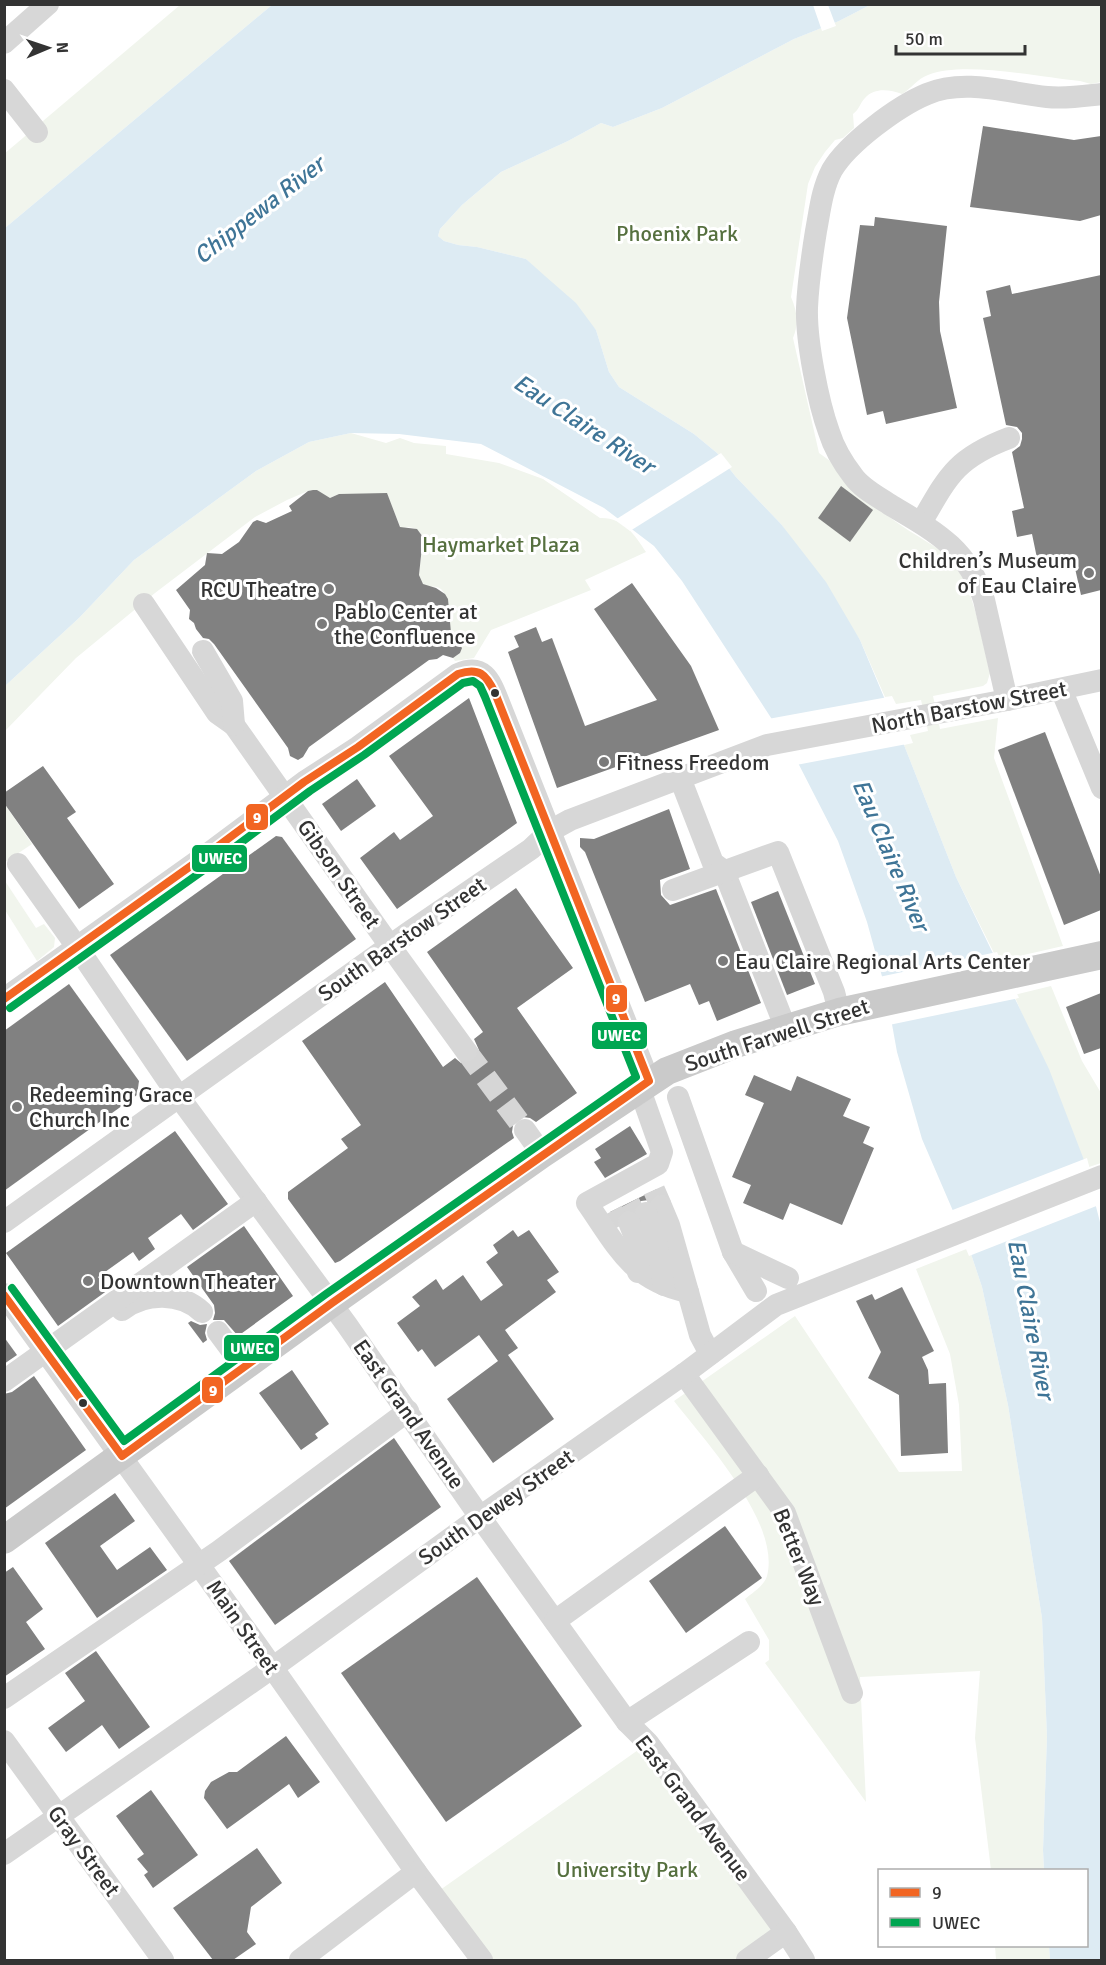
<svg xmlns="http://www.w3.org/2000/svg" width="1106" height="1965" font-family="Signika,sans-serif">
  <rect width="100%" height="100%" fill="#fff"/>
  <g fill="#f1f5ed">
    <polygon points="180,5 272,5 5,228 4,154"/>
    <path d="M870,5H1101V82L1091,84L1080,81C1041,77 963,61 928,75C917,79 912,88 902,94C890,90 875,87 865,98C860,103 859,110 853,114L854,128L843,138L835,140L825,152L815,167L808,184L791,297C797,311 799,324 793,338L819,453C842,468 859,491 880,509C898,526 921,537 941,551C974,576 980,635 990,673L987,683L983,686L933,696L940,729L998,718L994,758L1063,946L998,961L956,877L904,745L913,743L910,735L928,731L921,700L896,704L892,696L885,697L860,640L781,524L736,477L717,453L694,434L619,387L609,372L596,330L526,259L477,247L458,245L444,241L438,236L440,229L462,205L501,172L568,141L601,123L613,127L662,108L794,39L839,21Z"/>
    <path d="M351,433L386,443L400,438L414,443L446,446V454L499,463L543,479L600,518C623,517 635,535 646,552L585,580L591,590L491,630L474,658L455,661L453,658L460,653L461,647C457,641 452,637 450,630C446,615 454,579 424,588L419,575L423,537C418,528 411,525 401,529L387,494H339L327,499L317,490L308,491L287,500L255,517L155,593L76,658L5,731V686L79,618L134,560L256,471L309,442Z"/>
    <polygon points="4,803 32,844 5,862 4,862"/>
    <polygon points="5,881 36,928 44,924 55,938 54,947 37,961 5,910"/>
    <polygon points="1051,986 1082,1061 1101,1093 1101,1163 1086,1168 1014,995"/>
    <path d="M969,1248L982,1287L1008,1405L1042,1618L1047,1737L1043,1850L1044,1870H991L975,1738L980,1671L860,1677L866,1802L765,1663L769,1660V1640L745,1599C752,1593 764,1586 767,1576C781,1523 705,1441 674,1401L795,1316L899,1472L962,1471L959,1405L950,1354L916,1269Z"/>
    <polygon points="648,1743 786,1932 747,1960 482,1960 433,1895"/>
    <polygon points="995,1946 1049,1946 1050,1960 996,1960"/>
  </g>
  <polygon fill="#ddebf3" points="272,5 870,5 839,21 794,39 662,108 613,127 601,123 568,141 501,172 462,205 440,229 438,236 444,241 458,245 477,247 526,259 545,276 576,303 596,330 609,372 619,387 694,434 717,453 736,477 781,524 826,582 860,640 904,745 956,877 1049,1069 1084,1160 1101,1226 1101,1960 1050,1960 1049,1946 1086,1946 1086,1870 1044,1870 1043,1850 1047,1737 1042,1618 1008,1405 982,1287 969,1248 922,1139 897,1052 886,991 867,922 838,841 795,757 777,727 682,581 654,546 604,508 481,444 399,434 351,433 309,442 256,471 134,560 79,618 5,686 5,228"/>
  <g fill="#fff">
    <polygon points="813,5 828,5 836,26 822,31"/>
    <polygon points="721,453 732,467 630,531 615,520"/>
    <polygon points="888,697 907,744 796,765 768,719"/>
    <polygon points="997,952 1019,998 889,1025 879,977"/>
    <polygon points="1087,1158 1099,1205 969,1256 950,1211"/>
  </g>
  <g fill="#818181">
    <polygon points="983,126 1074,140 1101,136 1101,215 1080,221 970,207"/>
    <polygon points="875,217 947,226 939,302 940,331 957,408 886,424 883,411 867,415 847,318 860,225 874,226"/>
    <polygon points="1101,275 1101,590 1081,595 1072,555 1038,563 1032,534 1017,537 1012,511 1024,508 1012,452 1020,446 1022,439 1022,433 1017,427 1006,425 983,318 991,316 986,291 1010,285 1012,294"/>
    <polygon points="841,486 873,510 850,542 818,518"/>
    <polygon points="313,490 317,490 330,498 339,494 387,493 400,527 417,529 423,537 419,575 423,584 436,588 445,594 448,599 451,633 462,648 460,653 453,658 443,655 437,659 429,660 309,747 303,757 298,760 290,756 288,748 214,644 209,639 203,638 196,629 194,623 189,619 190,610 176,590 205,565 207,553 222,554 239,542 253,522 257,520 266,523 292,511 289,506 308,491"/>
    <polygon points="632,583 691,666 719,730 557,788 508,652 519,647 514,636 536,627 542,642 552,638 585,726 657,700 594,609"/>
    <polygon points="469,698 517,823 397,909 360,858 394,832 400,840 433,816 389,756"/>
    <polygon points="1045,732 1101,877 1101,910 1064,925 998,750"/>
    <polygon points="43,766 76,812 67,818 114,884 79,909 4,803 4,793"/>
    <polygon points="357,779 376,806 341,831 322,804"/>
    <polygon points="669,809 690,869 660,880 661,895 670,905 716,889 761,1003 717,1021 709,1001 699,1005 690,984 645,1002 585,852 580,847 580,838 594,839"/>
    <polygon points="276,836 282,837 356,939 187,1061 110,955"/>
    <polygon points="516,888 573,968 517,1008 577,1093 536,1122 530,1118 523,1117 518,1119 513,1125 512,1132 514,1138 340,1261 335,1263 288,1199 288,1192 348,1148 341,1139 361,1125 302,1041 385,982 443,1067 455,1058 461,1063 467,1064 473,1062 478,1057 479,1050 474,1039 483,1032 427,952"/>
    <polygon points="778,891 815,984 787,995 751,902"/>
    <polygon points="69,984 139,1081 137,1095 4,1191 4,1031"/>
    <polygon points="1101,993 1101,1048 1084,1054 1066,1007"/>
    <polygon points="754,1075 791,1091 797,1076 851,1099 843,1116 870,1127 863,1143 874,1148 842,1225 790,1203 783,1220 743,1203 751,1185 732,1177 764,1103 745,1095"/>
    <polygon points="630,1126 647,1154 605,1178 594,1162 601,1158 595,1149"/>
    <polygon points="175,1131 228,1204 193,1230 181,1214 148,1238 155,1249 139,1261 133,1252 98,1277 108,1290 58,1326 6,1253"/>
    <polygon points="657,1189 659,1193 649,1200 641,1201 633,1210 625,1209 619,1213 616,1221 610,1212"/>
    <polygon points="244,1226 293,1296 238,1336 224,1320 213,1320 215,1313 214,1305 187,1267"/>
    <polygon points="513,1230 518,1237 529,1230 559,1272 547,1280 556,1292 505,1330 518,1348 508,1355 554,1419 493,1463 447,1399 498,1361 479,1335 435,1367 422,1349 418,1352 397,1323 420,1306 412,1297 436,1279 443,1290 463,1275 481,1301 503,1285 486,1262 498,1253 493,1245"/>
    <polygon points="902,1287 934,1351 922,1357 928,1370 929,1384 946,1383 948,1453 901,1456 899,1395 868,1378 881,1352 856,1301 872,1294 875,1300"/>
    <polygon points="191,1321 200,1325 207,1324 205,1333 207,1340 203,1343 188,1323"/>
    <polygon points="4,1337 17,1355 4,1364"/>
    <polygon points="292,1370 329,1424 315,1434 318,1438 301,1450 259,1393"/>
    <polygon points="34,1376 86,1450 4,1509 4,1394 12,1392"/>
    <polygon points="394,1438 441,1507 275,1625 229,1561"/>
    <polygon points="115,1493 135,1521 100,1546 117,1570 150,1547 167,1570 97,1618 45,1543"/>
    <polygon points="725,1526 762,1578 686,1633 649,1581"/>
    <polygon points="13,1567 43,1609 26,1622 45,1649 4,1677 4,1573"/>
    <polygon points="477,1577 582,1726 446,1822 341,1673"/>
    <polygon points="96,1651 150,1727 119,1749 102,1725 66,1752 48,1728 85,1701 65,1673"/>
    <polygon points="286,1736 320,1782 298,1798 289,1784 227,1829 204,1798 205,1791 211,1782 229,1772 237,1772"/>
    <polygon points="151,1790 198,1855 153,1888 144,1875 148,1872 137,1859 144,1854 116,1816"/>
    <polygon points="257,1848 282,1883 251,1907 247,1932 256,1944 233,1960 213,1960 173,1908"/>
  </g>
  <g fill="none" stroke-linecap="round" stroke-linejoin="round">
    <g stroke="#d6d6d6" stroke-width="22" stroke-dasharray="22 11" stroke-linecap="butt">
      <polyline points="466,1051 525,1130"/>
      <polyline points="654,1190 661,1206"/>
      <polyline points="629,1203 637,1218"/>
      <polyline points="612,1211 620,1226"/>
    </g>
    <g stroke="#d7d7d7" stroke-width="22">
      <polyline points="4,43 48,4"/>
      <polyline points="4,90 37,132"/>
      <path d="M921,523C948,476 956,458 1009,438"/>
      <polyline points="144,604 217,713 234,725 390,946 466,1051"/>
      <polyline points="203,651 232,701 234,725"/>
      <polyline points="1061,689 1102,788"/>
      <path d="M1007,700L984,600C968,549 936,532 892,506C879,497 862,489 853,476C843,463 834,448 829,432C818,402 806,340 807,308C808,282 812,256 816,231C820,210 822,189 832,170C848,143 898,106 927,94C965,78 1008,93 1047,97C1066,99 1084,96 1102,94"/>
      <polyline points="680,778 713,863 724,871 786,1029"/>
      <polyline points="18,864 77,947 179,1097 347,1325 480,1517 627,1722 648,1743 786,1932 804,1960"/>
      <polyline points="673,890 778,852 834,992 839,1012"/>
      <path d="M4,999L209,853L304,782L358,747L458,674C483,663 490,680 498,700L649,1081"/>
      <path d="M639,1087L662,1152L658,1164L587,1203C617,1246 632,1281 688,1292L700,1335L710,1354"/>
      <polyline points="678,1097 733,1252 756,1291"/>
      <polyline points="525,1130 542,1154"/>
      <polyline points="661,1206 669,1225 688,1292"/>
      <polyline points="646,1213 655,1236 664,1285"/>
      <polyline points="4,1222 408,933 531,849 550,831 570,820 767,745 1007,700 1102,680"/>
      <polyline points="629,1222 638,1245 638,1272"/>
      <polyline points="733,1252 788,1278"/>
      <polyline points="4,1294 258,1647 416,1872 482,1960"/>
      <path d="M122,1310C145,1292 181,1292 202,1312"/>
      <polyline points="218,1332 244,1367"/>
      <polyline points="684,1374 785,1513 852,1693"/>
      <polyline points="4,1381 256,1201"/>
      <polyline points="555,1621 758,1475"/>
      <polyline points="4,1698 219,1551 408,1411"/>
      <polyline points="627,1722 749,1642"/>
      <polyline points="4,1741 163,1960"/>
      <polyline points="4,1854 272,1668 480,1517 684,1374 776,1305 1102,1176"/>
      <polyline points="300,1960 416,1872"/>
      <polyline points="747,1960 786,1932"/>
    </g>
    <polyline stroke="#cacaca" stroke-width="28" points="4,1540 332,1303 542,1154 667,1071 736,1044 839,1012 1102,955"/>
    <defs>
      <path id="bus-1" d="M4,999L209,853L304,782L358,747L458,674C479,667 486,674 495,693L649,1081L332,1303L122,1456L4,1295"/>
      <polyline id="bus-2" points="10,1008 215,862 310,791 364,755 463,683 473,681 480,686 485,697 636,1077 326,1294 124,1441 12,1288"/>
    </defs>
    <use href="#bus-1" stroke="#fff" stroke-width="12"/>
    <use href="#bus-2" stroke="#fff" stroke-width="12"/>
    <use href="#bus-1" stroke="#f26522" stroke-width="8"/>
    <use href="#bus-2" stroke="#00a651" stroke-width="8"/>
  </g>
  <g fill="#7a7a7a" stroke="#fff" stroke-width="2">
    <circle cx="1089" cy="573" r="6"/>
    <circle cx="329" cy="589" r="6"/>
    <circle cx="322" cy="624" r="6"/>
    <circle cx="604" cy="762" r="6"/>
    <circle cx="723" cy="961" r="6"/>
    <circle cx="17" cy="1107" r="6"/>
    <circle cx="88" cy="1281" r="6"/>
  </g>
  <g fill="#333" stroke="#fff" stroke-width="2">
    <circle cx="495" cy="693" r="5"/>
    <circle cx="83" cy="1403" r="5"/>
  </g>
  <g text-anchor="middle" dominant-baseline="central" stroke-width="6" stroke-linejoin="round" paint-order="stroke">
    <g font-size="22" fill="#56703f" stroke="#fff">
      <text x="677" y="233">Phoenix Park</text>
      <text x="501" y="544">Haymarket Plaza</text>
      <text x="627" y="1869">University Park</text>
    </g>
    <g font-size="22" fill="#333" stroke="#fff" text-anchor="start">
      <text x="1077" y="560" text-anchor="end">Children’s Museum<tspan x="1077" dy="25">of Eau Claire</tspan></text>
      <text x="317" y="589" text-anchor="end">RCU Theatre</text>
      <text x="334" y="611">Pablo Center at<tspan x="334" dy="25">the Confluence</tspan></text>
      <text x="616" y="762">Fitness Freedom</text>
      <text x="735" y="961">Eau Claire Regional Arts Center</text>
      <text x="29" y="1094">Redeeming Grace<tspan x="29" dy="25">Church Inc</tspan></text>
      <text x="100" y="1281">Downtown Theater</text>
    </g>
    <g font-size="22" fill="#333" stroke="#fff">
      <text transform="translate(969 707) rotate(-11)">North Barstow Street</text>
      <text transform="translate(339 874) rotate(55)">Gibson Street</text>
      <text transform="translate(402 939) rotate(-35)">South Barstow Street</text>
      <text transform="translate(777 1035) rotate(-18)">South Farwell Street</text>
      <text transform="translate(409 1414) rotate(55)">East Grand Avenue</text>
      <text transform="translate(496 1507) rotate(-35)">South Dewey Street</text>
      <text transform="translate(799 1557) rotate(68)">Better Way</text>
      <text transform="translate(243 1627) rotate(55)">Main Street</text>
      <text transform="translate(693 1808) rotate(53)">East Grand Avenue</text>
      <text transform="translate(84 1851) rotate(54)">Gray Street</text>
    </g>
    <g font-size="24" font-style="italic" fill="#3f7597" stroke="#fff">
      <text transform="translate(259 210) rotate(-38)">Chippewa River</text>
      <text transform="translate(584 424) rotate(33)">Eau Claire River</text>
      <text transform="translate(891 855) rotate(67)">Eau Claire River</text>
      <text transform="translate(1031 1319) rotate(79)">Eau Claire River</text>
    </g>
  </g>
  <g stroke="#fff" stroke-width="2">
    <rect x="245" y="803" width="24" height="28" rx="6" fill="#f26522"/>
    <rect x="191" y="844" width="57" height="29" rx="6" fill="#00a651"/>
    <rect x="605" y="984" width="23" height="29" rx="6" fill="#f26522"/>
    <rect x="591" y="1021" width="57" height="29" rx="6" fill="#00a651"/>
    <rect x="223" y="1334" width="57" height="28" rx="6" fill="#00a651"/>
    <rect x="201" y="1376" width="23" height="28" rx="6" fill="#f26522"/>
  </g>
  <g font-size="16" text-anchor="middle" font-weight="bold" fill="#fff">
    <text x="257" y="823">9</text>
    <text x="220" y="864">UWEC</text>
    <text x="616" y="1004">9</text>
    <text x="619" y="1041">UWEC</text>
    <text x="252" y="1354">UWEC</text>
    <text x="213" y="1396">9</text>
  </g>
  <rect width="1106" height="1965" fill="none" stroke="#333333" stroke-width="12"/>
  <rect x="878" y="1869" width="210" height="78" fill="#ffffff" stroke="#adadad" stroke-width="1.5"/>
  <rect x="890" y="1888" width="30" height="9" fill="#f26522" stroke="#adadad" stroke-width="1.5"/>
  <text x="932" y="1899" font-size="18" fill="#333333">9</text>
  <rect x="890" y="1918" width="30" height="9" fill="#00a651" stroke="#adadad" stroke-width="1.5"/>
  <text x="932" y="1929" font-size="18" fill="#333333">UWEC</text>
  <g transform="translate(48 48) rotate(88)" stroke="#ffffff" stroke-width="4.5" paint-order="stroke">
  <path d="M0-4.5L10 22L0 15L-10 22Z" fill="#333333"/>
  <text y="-9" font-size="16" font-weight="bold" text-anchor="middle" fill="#333333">N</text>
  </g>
  <path d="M896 45v9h129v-9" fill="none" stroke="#333333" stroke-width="3"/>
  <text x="905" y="45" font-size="18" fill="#333333" stroke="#ffffff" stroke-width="4.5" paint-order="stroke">50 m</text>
</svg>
